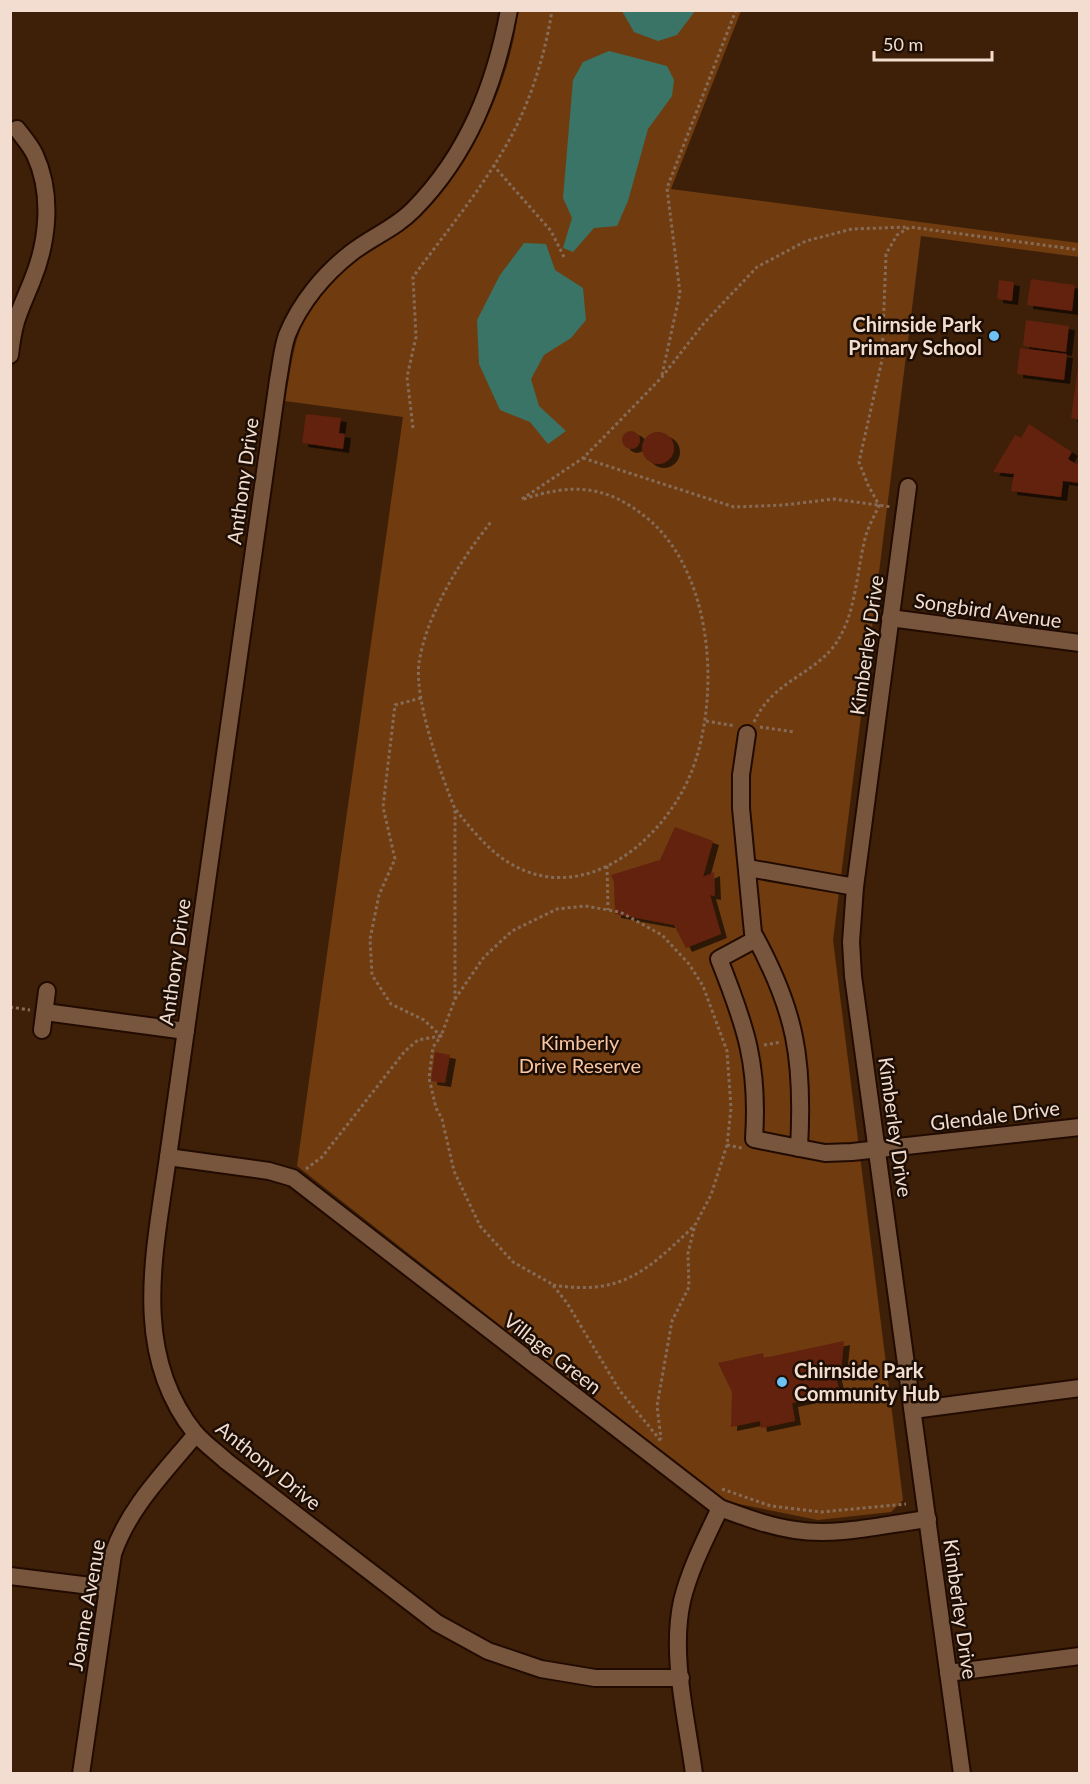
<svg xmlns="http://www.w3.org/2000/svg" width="1090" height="1784" font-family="Lato,sans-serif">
  <defs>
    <filter id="shadow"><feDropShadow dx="6" dy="4" stdDeviation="0" flood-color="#0009"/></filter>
  </defs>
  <rect width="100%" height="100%" fill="#3e2008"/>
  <path fill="#703c0f" d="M518,11H741L671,189L1079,243V257L921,236L833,940L903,1500L891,1512L818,1520L724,1501L297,1166L403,417L285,401C291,368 294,333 312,304C337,264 383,247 417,217C470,168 511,82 518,11Z"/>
  <g fill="#397466">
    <polygon points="622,11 622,10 695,11 677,35 658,41 634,32"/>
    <polygon points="609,51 667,66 674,80 672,96 648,129 628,201 617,226 594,228 573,252 563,248 572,218 563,198 573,80 583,62"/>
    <polygon points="524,243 546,244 555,270 583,288 586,320 571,338 544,355 531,379 539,406 566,431 548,444 530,422 500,410 479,364 477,320 500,275"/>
  </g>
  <g fill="#62200e" filter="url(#shadow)">
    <polygon points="1031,279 1075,285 1072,311 1027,305"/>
    <polygon points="999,280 1014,282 1012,301 997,299"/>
    <polygon points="1026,320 1069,326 1066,352 1023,346"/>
    <polygon points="1020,348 1067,354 1064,380 1017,374"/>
    <polygon points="1078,367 1080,367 1080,420 1071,418"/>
    <polygon points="306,414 341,418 339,433 345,434 343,449 302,443"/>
    <polygon points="1029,424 1072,452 1068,459 1076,464 1080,462 1080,483 1063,481 1061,497 1011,491 1014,474 993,472 1015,435 1021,438"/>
    <circle cx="631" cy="440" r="9"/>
    <circle cx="658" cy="448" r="16"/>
    <polygon points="675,827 713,841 703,877 714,872 715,896 710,895 721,934 686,948 674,925 615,914 614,882 611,875 660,860"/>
    <polygon points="435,1052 450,1055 445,1083 431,1081"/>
    <polygon points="844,1341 841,1371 835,1373 840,1393 792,1403 795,1421 761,1428 760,1421 731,1427 732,1392 718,1363 763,1353 764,1358"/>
  </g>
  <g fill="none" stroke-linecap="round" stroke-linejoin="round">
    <defs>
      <g id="minor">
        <path d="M509,10C495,85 468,154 414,209C396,228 371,237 351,253C324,274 300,303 287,335C282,349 281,365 278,380L168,1157C155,1251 130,1352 195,1433C204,1443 216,1452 226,1461L437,1623L488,1651L541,1669L595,1678H681"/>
        <path d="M10,355C14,319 19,313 32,281C48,242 53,194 35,155C31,146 23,137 17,129"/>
        <polyline points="908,487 855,887 851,942 853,976 962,1774"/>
        <polyline points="890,618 1080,643"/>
        <path d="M747,734L741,775V808L753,933C796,1011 804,1060 799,1148L754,1139C759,1065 746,1027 719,959L756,939"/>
        <polyline points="748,868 855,887"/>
        <polyline points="45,1012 186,1031"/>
        <polyline points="42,1030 47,991"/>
        <polyline points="799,1148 825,1153 852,1152 1080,1127"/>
        <path d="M168,1157L269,1171L293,1178L720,1508C745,1517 768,1526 795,1530C837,1537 886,1524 928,1519"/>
        <polyline points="913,1410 1080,1388"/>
        <polyline points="10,1576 107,1588"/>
        <polyline points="948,1673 1080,1656"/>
        <path d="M81,1774L113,1554C129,1507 165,1472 196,1434"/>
        <path d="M694,1774C687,1719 670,1656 682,1601C690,1568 706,1538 720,1508"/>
      </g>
    </defs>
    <use href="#minor" stroke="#210b00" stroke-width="20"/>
    <g stroke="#866c58" stroke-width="3" stroke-dasharray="3 3" stroke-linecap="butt">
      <polyline points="493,165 551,231 564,257"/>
      <polyline points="662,375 680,293 667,188 736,10"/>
      <path d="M413,428L407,377L416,337L413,277C448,229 488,182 515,129C533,93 546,50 552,10"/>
      <polyline points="583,458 734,507 784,505 834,499 892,507"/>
      <polyline points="522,499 583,458 605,436 662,377 704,323 757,267 806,241 852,229 908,227"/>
      <polyline points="421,698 395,705 383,807 395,859 379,895 370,939 372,975 391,1004 424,1020 441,1036 433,1047 429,1078 436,1108 442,1119 454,1171 480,1226 513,1262 552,1284 567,1303 620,1391 661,1441"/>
      <polyline points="706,721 735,726"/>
      <path d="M754,722C773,681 811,676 834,646C857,615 856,571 866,535C869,525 875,515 879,505L868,485L859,462L882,360L886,254L897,235L910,227L1080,250"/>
      <polyline points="760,727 795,732"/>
      <path d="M456,810C472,830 489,851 511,864C585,907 664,840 691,773C721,698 714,573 647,518C605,484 571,483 521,500"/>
      <polyline points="607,866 608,910"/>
      <polyline points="455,999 484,957 512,931 557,909 585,906 620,912 662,935 689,964 703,986 727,1051 731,1108 727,1145 711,1195 695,1225 688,1253 689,1287 672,1321 657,1406 661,1439"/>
      <polyline points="10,1007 30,1010"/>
      <polyline points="764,1045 781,1042"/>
      <polyline points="727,1145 742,1148"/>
      <path d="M306,1169L322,1157L405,1051L418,1040L441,1036L455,999V809C441,775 414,699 419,663C426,615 461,559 491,522"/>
      <path d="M553,1285C621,1296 647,1271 693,1227"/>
      <polyline points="722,1489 771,1506 821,1512 906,1504"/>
    </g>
    <use href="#minor" stroke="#78553d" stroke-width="16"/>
  </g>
  <g fill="#6ec2f3" stroke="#1c0e05" stroke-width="2">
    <circle cx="994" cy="336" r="6"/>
    <circle cx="782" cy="1382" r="6"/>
  </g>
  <g text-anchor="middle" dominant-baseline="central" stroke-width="5" stroke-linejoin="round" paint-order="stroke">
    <g font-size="20" font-weight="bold" fill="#f2ddd0" stroke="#1c0e05" text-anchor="end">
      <text x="982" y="324">Chirnside Park<tspan x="982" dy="23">Primary School</tspan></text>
      <text x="794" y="1370" text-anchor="start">Chirnside Park<tspan x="794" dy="23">Community Hub</tspan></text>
    </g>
    <g font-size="20" fill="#f2ddd0" stroke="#1c0e05">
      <text transform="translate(242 481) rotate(-82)">Anthony Drive</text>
      <text transform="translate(988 610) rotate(8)">Songbird Avenue</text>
      <text transform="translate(866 645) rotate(-82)">Kimberley Drive</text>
      <text transform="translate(174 962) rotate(-82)">Anthony Drive</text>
      <text transform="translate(995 1115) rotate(-7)">Glendale Drive</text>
      <text transform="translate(896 1127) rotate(82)">Kimberley Drive</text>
      <text transform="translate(553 1353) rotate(38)">Village Green</text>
      <text transform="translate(269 1465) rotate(39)">Anthony Drive</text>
      <text transform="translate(86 1605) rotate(-80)">Joanne Avenue</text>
      <text transform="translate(961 1609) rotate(82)">Kimberley Drive</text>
    </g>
    <g font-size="20" fill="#fac5a0" stroke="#1c0e05">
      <text x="580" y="1042">Kimberly<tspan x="580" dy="23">Drive Reserve</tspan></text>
    </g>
  </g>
  <rect width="1090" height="1784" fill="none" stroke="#f2ddd0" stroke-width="24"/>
  <path d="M874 51v9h118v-9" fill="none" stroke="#f2ddd0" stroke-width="3"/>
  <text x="883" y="51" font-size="18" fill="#f2ddd0" stroke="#1c0e05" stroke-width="4.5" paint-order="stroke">50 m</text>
</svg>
